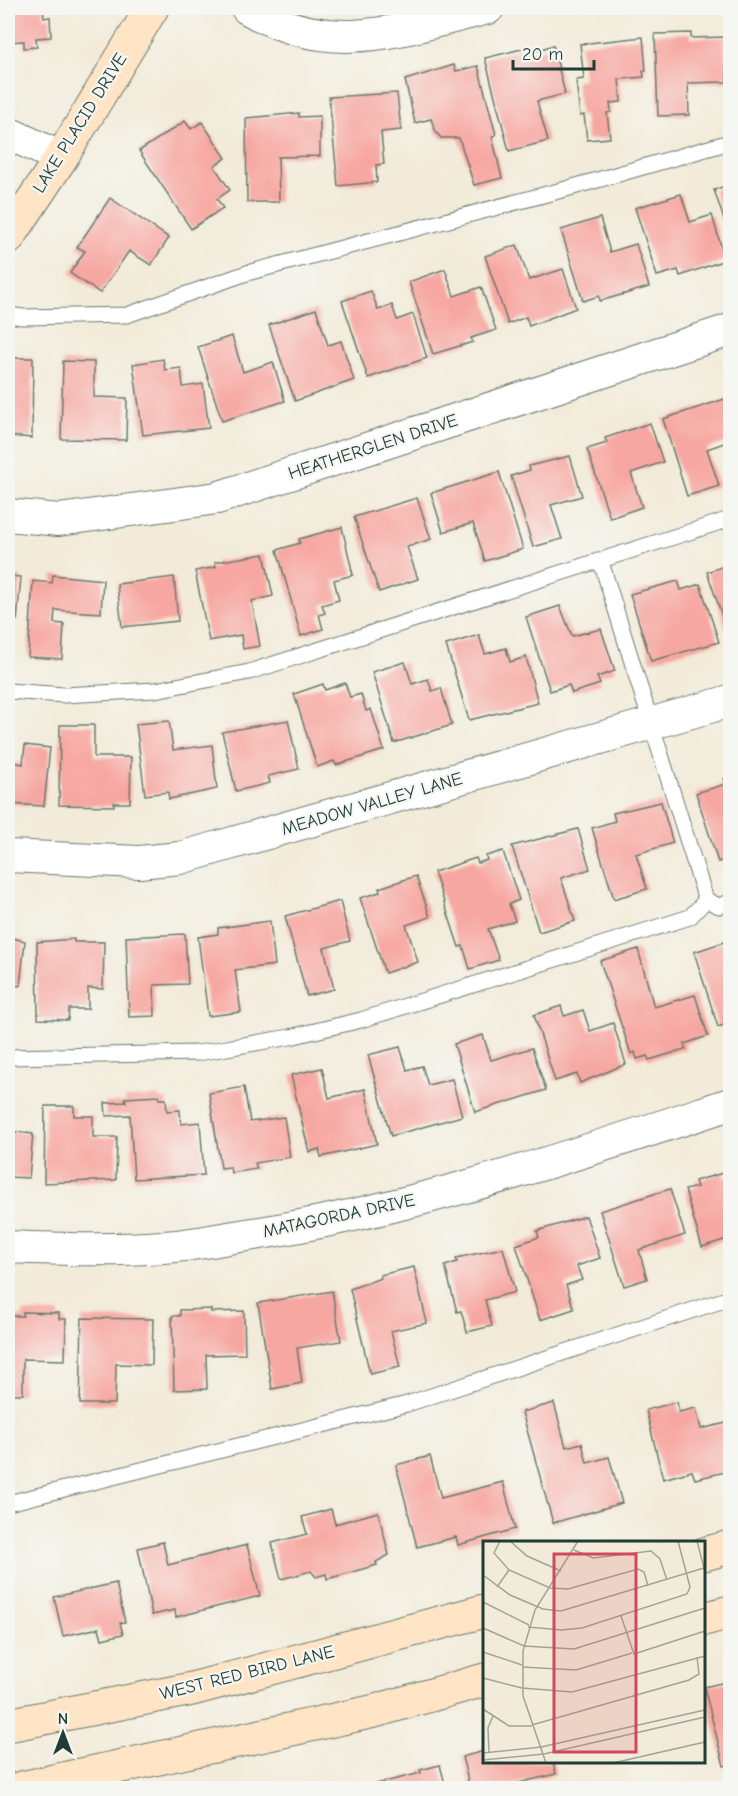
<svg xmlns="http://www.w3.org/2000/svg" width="738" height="1796" font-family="'Comic Neue',sans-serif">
  <rect width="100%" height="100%" fill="#f6f6f2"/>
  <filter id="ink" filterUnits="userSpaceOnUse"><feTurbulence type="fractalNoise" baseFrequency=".0167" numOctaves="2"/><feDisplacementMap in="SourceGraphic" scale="12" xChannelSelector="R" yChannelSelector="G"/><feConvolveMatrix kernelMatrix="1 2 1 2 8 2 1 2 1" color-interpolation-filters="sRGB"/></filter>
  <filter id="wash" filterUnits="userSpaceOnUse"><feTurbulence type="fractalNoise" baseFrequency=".008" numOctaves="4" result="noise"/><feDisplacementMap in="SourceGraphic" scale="24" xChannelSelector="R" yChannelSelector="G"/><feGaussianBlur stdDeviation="1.35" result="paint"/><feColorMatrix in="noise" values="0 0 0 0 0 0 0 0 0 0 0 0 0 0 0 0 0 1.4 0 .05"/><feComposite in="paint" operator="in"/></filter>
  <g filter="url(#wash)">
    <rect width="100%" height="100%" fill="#f2ebd9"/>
    <g id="blocks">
      <g fill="#f7a7a1">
        <polygon points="8,8 43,8 44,18 50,17 51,37 36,38 37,47 24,48 24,41 8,42"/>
        <polygon points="691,33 691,38 725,37 727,82 688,83 689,115 658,116 655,34"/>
        <polygon points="643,37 646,71 643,71 644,77 619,79 621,102 610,103 611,112 607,113 610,138 587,140 584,115 580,116 576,80 584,79 580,44"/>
        <polygon points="553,45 565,94 537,101 548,141 509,151 485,58 526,48 528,54"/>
        <polygon points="454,65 456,71 478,66 496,135 492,136 502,178 474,185 459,138 441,138 436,132 431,119 415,123 405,80"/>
        <polygon points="397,93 401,130 381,132 384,164 376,165 377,182 338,186 329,97"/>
        <polygon points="299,113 299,117 320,116 320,156 278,157 279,202 247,202 246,118"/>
        <polygon points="185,121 191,129 202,122 226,158 214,166 230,190 217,199 223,208 191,229 139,151"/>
        <polygon points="730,184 730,237 714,190"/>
        <polygon points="681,194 690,222 712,215 725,260 680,276 678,270 657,276 635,208"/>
        <polygon points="110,198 169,238 151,265 129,251 100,293 70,273 85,251 77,247"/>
        <polygon points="600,218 610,252 636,244 649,287 600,301 599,296 583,301 561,230"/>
        <polygon points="517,245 529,280 563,269 576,308 529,326 526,317 508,324 485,256"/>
        <polygon points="445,269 454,296 481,287 496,330 471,338 473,342 433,354 409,282"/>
        <polygon points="371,291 378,310 392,305 397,320 413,314 427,358 368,378 342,301"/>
        <polygon points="316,309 328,345 341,341 354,380 295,401 269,325"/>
        <polygon points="232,336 243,372 273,362 285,401 222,421 198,347"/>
        <polygon points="8,358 33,358 32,438 8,436"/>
        <polygon points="163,359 165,370 181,368 183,387 203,384 209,428 143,435 133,364"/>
        <polygon points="63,361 94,362 94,397 127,398 126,440 61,439"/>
        <polygon points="728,398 730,407 730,441 707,449 719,486 687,496 663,419"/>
        <polygon points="650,423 663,462 631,473 642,507 610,518 587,449 607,443 605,438"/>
        <polygon points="570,456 582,496 551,505 562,539 533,547 511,476 530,470 529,466"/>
        <polygon points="499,472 523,549 485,561 473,523 443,532 431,493"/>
        <polygon points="417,498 431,539 407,547 418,579 379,592 354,517"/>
        <polygon points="342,527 353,575 334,580 339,600 322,605 325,613 319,615 323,629 301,636 277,550 300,543 299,539"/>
        <polygon points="264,554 273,596 252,601 260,646 243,649 241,635 209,641 195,571 216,567 215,562"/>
        <polygon points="730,564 730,639 707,572"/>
        <polygon points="53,575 103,580 101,613 55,610 54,623 64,624 62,659 28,657 33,581 52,583"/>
        <polygon points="8,576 21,577 17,620 8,619"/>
        <polygon points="174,577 178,621 122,627 117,584"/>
        <polygon points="678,581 681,590 700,584 719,642 651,661 630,594"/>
        <polygon points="560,606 572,636 601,629 615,671 597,677 600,684 572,693 569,685 550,691 526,617"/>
        <polygon points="479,635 485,654 506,648 510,662 526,657 538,703 469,720 446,645"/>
        <polygon points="405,662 412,684 428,679 432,691 441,688 452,725 394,743 372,672"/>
        <polygon points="345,683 350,697 361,694 366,711 371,709 384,750 336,765 334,761 317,767 294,694 323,684 325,690"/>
        <polygon points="288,720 299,769 268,776 270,783 236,791 222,732"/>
        <polygon points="169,721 173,750 212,745 217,789 169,799 168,792 145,795 136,724"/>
        <polygon points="60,725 94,725 94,757 131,757 130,803 114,803 114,806 59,805"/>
        <polygon points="25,745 50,748 44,806 8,804 8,761 23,764"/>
        <polygon points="730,777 730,858 718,862 696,793 726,784 724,779"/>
        <polygon points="661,802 673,843 636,854 647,889 614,899 592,828 615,821 613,813"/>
        <polygon points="578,829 590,869 561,878 575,921 539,932 512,846"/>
        <polygon points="503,851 519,900 509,904 515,921 488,929 499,960 470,969 463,946 459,947 434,872 476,858 478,863 487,860 486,856"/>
        <polygon points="416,876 430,917 406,925 418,962 385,973 360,898 380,892 379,888"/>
        <polygon points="340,901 350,941 324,948 334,989 307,996 285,916"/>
        <polygon points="270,921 275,965 235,970 241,1012 208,1016 198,937 218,934 218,928"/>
        <polygon points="185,934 188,984 154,985 155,1016 129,1017 126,937"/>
        <polygon points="8,937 25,941 20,986 8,985"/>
        <polygon points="74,939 74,942 104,942 103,989 88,988 88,1009 69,1009 68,1020 38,1019 37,942"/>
        <polygon points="727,941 730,952 730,1023 718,1027 694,952"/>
        <polygon points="638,949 654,1007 695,995 708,1036 684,1044 686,1049 649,1060 647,1056 637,1059 635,1052 631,1054 600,961"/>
        <polygon points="561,1006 564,1016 583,1010 590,1031 613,1023 626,1064 580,1083 577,1074 555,1081 534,1015"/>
        <polygon points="483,1035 491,1060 532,1048 546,1090 475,1112 454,1044"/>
        <polygon points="400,1047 407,1070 422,1066 428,1085 452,1079 462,1116 391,1136 368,1055"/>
        <polygon points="322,1068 329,1098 365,1089 377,1144 321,1157 319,1149 309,1152 291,1075"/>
        <polygon points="244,1087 250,1122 284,1117 290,1157 255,1163 257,1169 231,1173 230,1167 221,1168 209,1093"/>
        <polygon points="159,1096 160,1099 166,1099 167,1111 180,1110 181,1124 200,1122 204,1175 134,1179 130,1115 106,1116 105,1103 126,1102 125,1098"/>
        <polygon points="45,1106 74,1106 74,1116 93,1116 93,1137 117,1137 116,1180 44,1183"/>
        <polygon points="8,1131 33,1134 29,1178 8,1177"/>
        <polygon points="723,1173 725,1178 730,1177 730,1224 728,1225 730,1238 702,1247 685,1190 697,1187 695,1181"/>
        <polygon points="670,1189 685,1235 639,1250 647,1279 624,1286 600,1211"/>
        <polygon points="586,1216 600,1258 577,1266 582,1280 566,1285 574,1309 540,1320 516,1245 539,1237 537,1231"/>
        <polygon points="503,1248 515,1292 485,1300 492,1326 467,1332 461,1311 457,1312 445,1266 457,1262 456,1258"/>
        <polygon points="414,1267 427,1323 391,1331 400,1367 370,1374 350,1289 381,1278 380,1275"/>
        <polygon points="332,1291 341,1341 297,1348 302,1383 272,1389 258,1303"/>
        <polygon points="211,1309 211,1312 244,1311 245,1354 206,1355 207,1389 174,1390 172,1316 180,1316 180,1310"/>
        <polygon points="23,1312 59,1313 59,1319 66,1319 65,1360 23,1359 23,1394 8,1394 8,1316 23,1316"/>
        <polygon points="82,1318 153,1319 152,1365 116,1364 115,1404 80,1404"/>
        <polygon points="677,1402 679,1412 696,1408 701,1429 730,1422 730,1471 695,1479 692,1471 663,1479 646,1410"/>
        <polygon points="554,1403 566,1447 582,1443 587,1463 609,1457 622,1503 553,1523 522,1412"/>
        <polygon points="430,1456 441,1498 503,1482 515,1529 458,1545 456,1537 417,1547 396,1465"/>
        <polygon points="331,1509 335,1524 378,1512 389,1555 376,1562 377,1565 327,1579 326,1574 316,1577 311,1571 281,1579 272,1543 307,1534 302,1517"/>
        <polygon points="163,1542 168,1565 247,1545 260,1596 176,1617 175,1610 152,1615 138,1548"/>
        <polygon points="116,1583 125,1622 120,1623 123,1634 102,1639 99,1628 63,1636 54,1597"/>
        <polygon points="730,1681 730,1765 724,1766 704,1687"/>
        <polygon points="484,1751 484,1762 553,1762 556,1774 510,1785 511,1788 470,1788 462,1757"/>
        <polygon points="440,1765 446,1788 360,1788 421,1773 420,1770"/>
      </g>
    </g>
  </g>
  <g filter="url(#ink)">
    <use href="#blocks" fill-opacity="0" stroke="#697a6e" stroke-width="1.5"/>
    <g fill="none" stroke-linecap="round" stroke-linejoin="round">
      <defs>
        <g id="lane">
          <polyline points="8,315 23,317 127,315 247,273 566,189 730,142"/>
          <polyline points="601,562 706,900 719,906 730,902"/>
          <polyline points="8,691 64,695 155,690 249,672 730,519"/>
          <polyline points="8,1057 198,1053 290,1037 361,1020 690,917 706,900"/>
          <polyline points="8,1503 407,1404 730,1298"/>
        </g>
        <g id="street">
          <path d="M247,8C332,58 399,30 488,8"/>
          <polyline points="8,133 61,158"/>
          <polyline points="8,515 59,520 217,498 730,330"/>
          <polyline points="8,856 139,862 180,858 730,701"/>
          <path d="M8,1247C59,1249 111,1251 162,1247C186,1246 210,1241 234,1237C404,1213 568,1157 730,1104"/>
        </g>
        <g id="secondary">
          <polyline points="8,238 61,158 152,8"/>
          <polyline points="704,1554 730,1547"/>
          <polyline points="704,1619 730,1612"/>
          <polyline points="8,1725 192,1689 484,1611"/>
          <polyline points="21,1788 375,1711 484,1680"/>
        </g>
      </defs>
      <use href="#lane" stroke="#697a6e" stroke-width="17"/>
      <use href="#street" stroke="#697a6e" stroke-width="34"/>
      <use href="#secondary" stroke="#697a6e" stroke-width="35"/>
      <use href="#lane" stroke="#fff" stroke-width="15"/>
      <use href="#street" stroke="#fff" stroke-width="32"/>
      <use href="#secondary" stroke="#ffe4c6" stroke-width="33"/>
    </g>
  </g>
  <g text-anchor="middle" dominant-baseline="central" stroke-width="4.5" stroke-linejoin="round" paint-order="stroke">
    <g font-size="18" fill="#1f3d34" stroke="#f6f6f2">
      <text transform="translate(80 123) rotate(-58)">LAKE PLACID DRIVE</text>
      <text transform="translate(373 447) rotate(-18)">HEATHERGLEN DRIVE</text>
      <text transform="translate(372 804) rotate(-16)">MEADOW VALLEY LANE</text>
      <text transform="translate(339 1216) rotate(-12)">MATAGORDA DRIVE</text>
      <text transform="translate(247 1673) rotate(-14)">WEST RED BIRD LANE</text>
    </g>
  </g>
  <g transform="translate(483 1541)">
    <rect width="222" height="222" fill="#f2ebd9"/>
    <path fill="none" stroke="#9ea597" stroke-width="1.5" d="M17,0L11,12L26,29L67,47L85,48L155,28L161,31L165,45M27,0L44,15L78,30M214,0L222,31M91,9L110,17L168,10L177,18L184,39M0,34L27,54L60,68L78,70L221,27M14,46L26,29M0,61L46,84M138,75L151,113L222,90M45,86L78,89L99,87L204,53L207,46L195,0M0,87L41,105L91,108L222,67M0,111L39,124M39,126L93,129L149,112M0,137L39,147L89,151L222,115M0,168L26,185H49M49,184L206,139L216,133L214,116M0,212L58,206L222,169M6,212L5,187L10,175M0,219L61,213L222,176M63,222L40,155V110L52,69L95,0M130,222L222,201"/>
    <path fill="#d1495b" fill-opacity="0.15" stroke="#d1495b" stroke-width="3" d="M71,13H153V211H71Z"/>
    <rect width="222" height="222" fill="none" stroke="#1f3d34" stroke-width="3"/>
  </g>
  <rect width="738" height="1796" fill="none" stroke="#f6f6f2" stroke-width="30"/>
  <g transform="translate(63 1733)" stroke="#f6f6f2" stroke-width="4.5" paint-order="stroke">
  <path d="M0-4.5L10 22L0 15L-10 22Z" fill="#1f3d34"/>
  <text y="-9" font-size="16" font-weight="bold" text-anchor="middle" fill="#1f3d34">N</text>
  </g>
  <path d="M513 60v9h81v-9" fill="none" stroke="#1f3d34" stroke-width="3"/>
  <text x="522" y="60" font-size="18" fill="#1f3d34" stroke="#f6f6f2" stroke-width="4.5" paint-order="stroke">20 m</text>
</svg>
